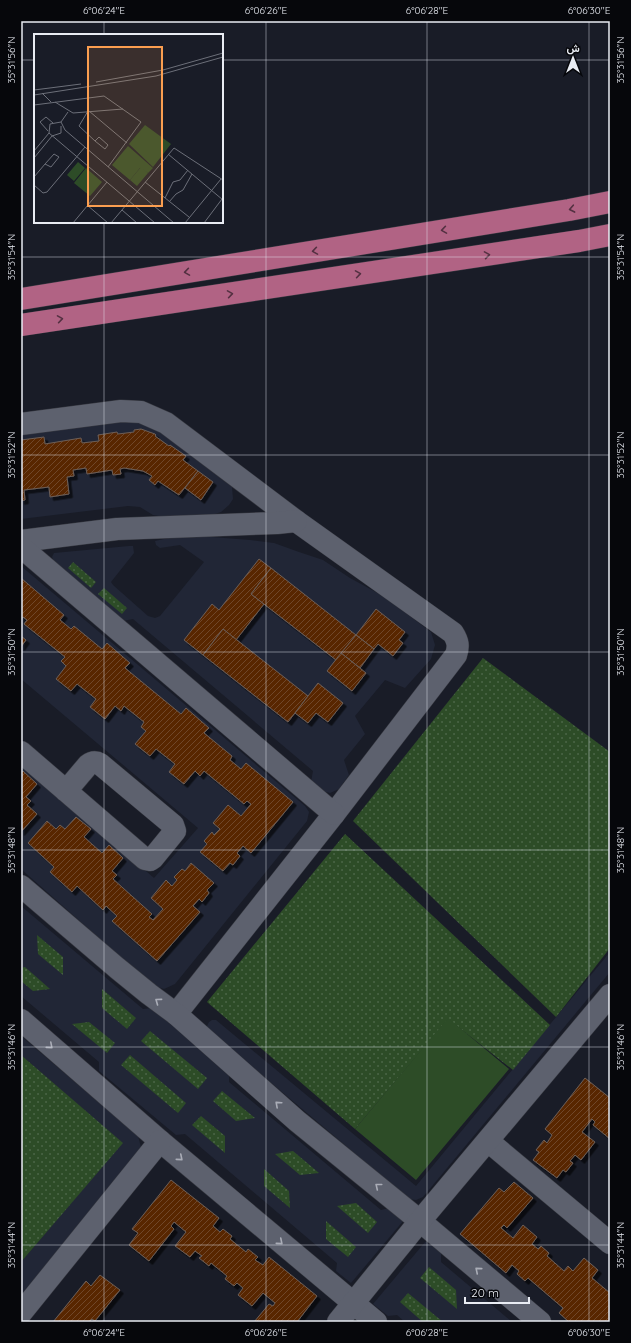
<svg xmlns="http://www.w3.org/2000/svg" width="631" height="1343" font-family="Quicksand,Vazirmatn,sans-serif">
  <defs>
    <pattern id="grass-dots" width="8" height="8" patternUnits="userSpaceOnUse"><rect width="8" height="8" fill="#2d4c27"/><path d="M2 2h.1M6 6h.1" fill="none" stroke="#4b6647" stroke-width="1.8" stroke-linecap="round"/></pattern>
    <pattern id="building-hatch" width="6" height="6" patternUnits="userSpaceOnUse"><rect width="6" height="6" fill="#582804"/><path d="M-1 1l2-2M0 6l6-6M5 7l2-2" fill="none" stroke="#704729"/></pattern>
    <filter id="shadow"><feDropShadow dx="3.5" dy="3.5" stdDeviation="0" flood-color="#0009"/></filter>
  </defs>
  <rect width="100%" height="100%" fill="#191c27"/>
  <g fill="#212636">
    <polygon points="123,420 149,424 232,487 233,499 229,505 221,512 212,515 164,517 153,515 140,507 128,506 21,519 21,434"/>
    <polygon points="173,537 212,537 250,540 274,543 299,552 323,560 350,578 385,597 431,632 435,645 431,659 405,688 385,680 355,716 365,734 344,760 349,775 339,789 330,793 322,791 311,782 313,771 133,619 123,621 55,563 52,557 54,553 129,546 133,546 134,553 111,582 113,585 148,616 155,618 160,616 204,562 180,545 160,548 156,545 155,541"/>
    <polygon points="21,566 305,806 309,812 307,821 175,984 164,989 152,985 21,869 21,763 154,878 198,828 21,679"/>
    <polygon points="21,906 143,1009 152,1008 229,1073 229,1082 381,1210 389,1208 404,1220 351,1283 336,1271 337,1263 185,1134 176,1135 99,1071 99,1062 21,996"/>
    <polygon points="610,952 610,972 423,1197 416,1200 409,1199 207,1029 207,1026 209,1022 212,1020 216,1020 416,1186"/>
    <polygon points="21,1036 138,1136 141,1147 137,1155 21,1295 21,1262 122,1143 21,1055"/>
    <polygon points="426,1241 441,1253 441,1262 512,1322 405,1322 397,1315 388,1316 373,1304"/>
  </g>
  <g fill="url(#grass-dots)">
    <polygon points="73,562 96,582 91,588 68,568"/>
    <polygon points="104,588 127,608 122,614 98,594"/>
    <polygon points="483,658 610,752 610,948 556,1017 353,821"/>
    <polygon points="345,834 550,1025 513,1070 448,1019 355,1129 207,1002"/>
    <polygon points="37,935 63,957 63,975 38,954"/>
    <polygon points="25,967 50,989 33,991 21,981 21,968"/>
    <polygon points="102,989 136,1018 127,1029 102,1008"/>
    <polygon points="89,1022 115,1043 107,1053 72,1024"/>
    <polygon points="150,1031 207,1078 198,1089 141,1041"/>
    <polygon points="21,1055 123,1143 21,1262"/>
    <polygon points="130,1055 186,1103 178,1113 121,1065"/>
    <polygon points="222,1091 255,1118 236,1121 213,1101"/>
    <polygon points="201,1116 225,1136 225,1153 192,1125"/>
    <polygon points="293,1151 319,1173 300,1175 275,1154"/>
    <polygon points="264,1169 289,1191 290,1208 264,1186"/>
    <polygon points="356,1203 377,1222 368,1233 337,1206"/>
    <polygon points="326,1221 356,1247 348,1257 326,1239"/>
    <polygon points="429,1267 456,1290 457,1309 420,1278"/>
    <polygon points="408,1293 443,1322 423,1322 400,1302"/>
  </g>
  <polygon fill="#2d4c27" points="448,1018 509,1069 416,1180 355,1129"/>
  <g fill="url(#building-hatch)" stroke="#6c5e57" filter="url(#shadow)">
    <polygon points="141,429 155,434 156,435 155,436 169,446 170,445 186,456 183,460 198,471 179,495 158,481 155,485 149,480 152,476 143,471 124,468 120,469 121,474 113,475 112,470 87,474 86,468 73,470 74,476 67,477 69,494 50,497 49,487 24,490 25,500 21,501 21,440 44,437 45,444 81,438 82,443 99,441 98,435 117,432 118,434 134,432 134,430"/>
    <polygon points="198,471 213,482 201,500 185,488"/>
    <polygon points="259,559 271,568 251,594 264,604 236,640 223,629 203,655 184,640 212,604 219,610"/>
    <polygon points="271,568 356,635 336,660 251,594"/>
    <polygon points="21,578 64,615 60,620 71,629 74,626 102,649 107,643 130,663 125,668 181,714 186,708 209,728 204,733 232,756 230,760 241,769 246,763 293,802 251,853 243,846 237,853 240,856 233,865 230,863 223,871 200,852 207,844 204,841 212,832 214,835 220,829 213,823 228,805 241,816 251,804 247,801 244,804 204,771 200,776 195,771 184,784 169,772 175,764 156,749 150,756 135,744 146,731 141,727 144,722 124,706 121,711 115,706 105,719 90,707 96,699 77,684 71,691 56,679 66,666 61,661 65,657 24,624 27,620 23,617 21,620"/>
    <polygon points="376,609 405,632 399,640 403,643 393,656 378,644 374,649 356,635"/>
    <polygon points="223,629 308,696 288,722 203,655"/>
    <polygon points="356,635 374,649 360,668 341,653"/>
    <polygon points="21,636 26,640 21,647"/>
    <polygon points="341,653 366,673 352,691 327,671"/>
    <polygon points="318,683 343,703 328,722 316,713 308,723 295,713"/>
    <polygon points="23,771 37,784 26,797 31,801 27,805 37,814 21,832 21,773"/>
    <polygon points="76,817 91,829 84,837 102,853 109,845 123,858 112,871 117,875 113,879 152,914 149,917 153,920 163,909 151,898 166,880 172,886 177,880 174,877 182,869 185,871 191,863 214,883 207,890 209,893 202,902 199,899 193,906 200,912 157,961 112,921 117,916 106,906 103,910 77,886 72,892 50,872 54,867 28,843 47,821 56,829 60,825 65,829"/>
    <polygon points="585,1078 610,1098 610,1139 593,1125 595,1122 592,1119 582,1132 595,1142 581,1160 575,1155 570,1161 573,1163 566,1172 563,1170 557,1178 533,1160 539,1152 536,1150 544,1140 547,1143 552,1135 545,1129"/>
    <polygon points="171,1180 219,1218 213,1226 220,1232 223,1229 232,1236 230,1239 246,1252 248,1249 258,1257 255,1260 263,1265 269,1257 317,1296 297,1322 254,1322 269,1304 273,1306 275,1303 263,1293 252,1306 238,1295 243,1288 237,1283 234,1286 225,1279 227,1276 211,1263 209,1266 199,1258 202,1256 195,1251 190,1257 175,1246 186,1232 174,1222 171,1226 174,1229 149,1261 129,1245 138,1233 132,1229"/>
    <polygon points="514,1182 533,1198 507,1228 504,1225 501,1228 513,1238 523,1225 537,1237 532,1244 538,1249 541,1246 549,1253 547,1256 564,1271 568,1266 573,1271 584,1258 598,1270 592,1278 610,1293 610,1322 569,1322 559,1313 563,1308 528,1278 525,1281 517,1274 519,1271 512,1265 506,1273 460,1234 499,1188 504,1192"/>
    <polygon points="100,1275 120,1290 95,1321 92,1319 89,1322 53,1322 86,1281 91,1286"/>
  </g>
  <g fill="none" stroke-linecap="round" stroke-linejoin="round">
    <defs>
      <g id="street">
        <path d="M21,424L121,411L141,412L166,423L296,521L453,633C458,641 459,646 456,655L334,814L176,1014"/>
        <polyline points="21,541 117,529 277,523 296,521"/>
        <polyline points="21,547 334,814"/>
        <path d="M21,752L145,859L150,860L153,858L175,831L173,825L100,764C95,761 92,762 88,765L66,791"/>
        <polyline points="21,886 117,968 149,994 176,1014 297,1121 420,1221 540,1322"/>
        <polyline points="21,1020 160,1141 376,1322"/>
        <polyline points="488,1141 610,1243"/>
        <polyline points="21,1313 160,1141"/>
        <polyline points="338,1322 420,1221 610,995"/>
      </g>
      <g id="primary">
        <polyline points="21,299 569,210 610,202"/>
        <polyline points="21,325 579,241 610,235"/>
      </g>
    </defs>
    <use href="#street" stroke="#373941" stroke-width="23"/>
    <use href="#primary" stroke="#373941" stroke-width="23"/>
    <use href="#street" stroke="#5d616e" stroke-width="22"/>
    <use href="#primary" stroke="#b16384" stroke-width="22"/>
  </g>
  <defs><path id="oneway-chevron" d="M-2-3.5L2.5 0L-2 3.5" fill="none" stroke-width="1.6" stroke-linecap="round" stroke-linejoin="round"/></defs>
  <g stroke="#533041">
    <use href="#oneway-chevron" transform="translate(572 209) rotate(169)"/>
    <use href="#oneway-chevron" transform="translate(444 230) rotate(171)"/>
    <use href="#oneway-chevron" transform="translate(315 251) rotate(171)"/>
    <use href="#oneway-chevron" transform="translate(487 255) rotate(-9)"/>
    <use href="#oneway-chevron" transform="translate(187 272) rotate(171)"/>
    <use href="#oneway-chevron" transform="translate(358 274) rotate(-9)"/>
    <use href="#oneway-chevron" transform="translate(230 294) rotate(-9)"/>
    <use href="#oneway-chevron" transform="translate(60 319) rotate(-9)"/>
  </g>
  <g stroke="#aaadb7">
    <use href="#oneway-chevron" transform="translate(158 1001) rotate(-144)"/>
    <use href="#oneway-chevron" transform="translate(50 1046) rotate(41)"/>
    <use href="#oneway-chevron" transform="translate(278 1104) rotate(-138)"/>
    <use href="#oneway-chevron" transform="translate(180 1158) rotate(40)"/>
    <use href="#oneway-chevron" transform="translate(378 1186) rotate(-141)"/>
    <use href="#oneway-chevron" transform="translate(280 1242) rotate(40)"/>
    <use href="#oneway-chevron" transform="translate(478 1270) rotate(-140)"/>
  </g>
  <path fill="none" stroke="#e9ecf3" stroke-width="1" stroke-opacity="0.45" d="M104,21V35M266,21V1322M427,21V1322M589,21V1322M21,60H35M222,60H610M104,222V1322M21,257H610M21,455H610M21,652H610M21,850H610M21,1047H610M21,1245H610"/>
  <g transform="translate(34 34)">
    <rect width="189" height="189" fill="#191c27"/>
    <path d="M111,91L137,110L119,133L95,110ZM94,112L119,134L114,139L106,134L96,146L78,131ZM52,134L68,148L56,162L40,149Z" fill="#2d4c27"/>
    <path d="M44,128L51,134L40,147L33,141ZM107,133L114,139L103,152L96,146Z" fill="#2d4c27"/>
    <path fill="none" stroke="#6c6f79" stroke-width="1" d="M62,48L129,36L189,19M0,56L47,50M8,59L17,68M0,61L122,42L189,23M21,68L39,79L89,75M0,71L70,62L107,88L74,133M54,77L45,92L61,107L65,103L74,111L71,115L61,107M55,77L93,109M27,88L31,96L140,189M14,97L6,88L12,83L19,89M15,99L121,189M0,117L15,99L16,90L27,88L34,78M134,120L189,166M0,124L18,102L27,99V92M0,143L11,130L20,120L25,123L17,133L11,130M111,148L155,183M0,151L9,159L13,158L51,113M131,164L139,148L146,146L154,136M135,168L142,160L149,156L158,140M53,171L74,189M88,176L103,189M39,189L73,148M77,189L140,114L189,146M151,189L187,145M170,189L188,165"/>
    <path fill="#fb9e50" fill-opacity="0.15" stroke="#fb9e50" stroke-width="2" d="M54,13H128V172H54Z"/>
    <rect width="189" height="189" fill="none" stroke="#e9ecf3" stroke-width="2"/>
  </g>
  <rect width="631" height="1343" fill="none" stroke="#06070b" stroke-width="44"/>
  <g transform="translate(573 58)" stroke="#06070b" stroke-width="3" paint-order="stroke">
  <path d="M0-3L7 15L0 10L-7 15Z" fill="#e9ecf3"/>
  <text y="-6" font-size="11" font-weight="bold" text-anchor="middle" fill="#e9ecf3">ش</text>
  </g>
  <path d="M465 1297v6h64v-6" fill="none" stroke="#e9ecf3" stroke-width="2"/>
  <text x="471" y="1297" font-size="12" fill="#e9ecf3" stroke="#06070b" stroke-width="3" paint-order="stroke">20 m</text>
  <rect x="22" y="22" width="587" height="1299" fill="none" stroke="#e9ecf3" stroke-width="1.5"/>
  <g font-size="10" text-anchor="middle" fill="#e9ecf3">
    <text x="104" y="14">6°06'24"E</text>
    <text x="266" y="14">6°06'26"E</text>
    <text x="427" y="14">6°06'28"E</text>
    <text x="589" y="14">6°06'30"E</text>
    <text transform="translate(11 60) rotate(-90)" y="4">35°31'56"N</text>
    <text transform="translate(620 60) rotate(-90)" y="4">35°31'56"N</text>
    <text transform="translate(11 257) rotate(-90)" y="4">35°31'54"N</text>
    <text transform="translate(620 257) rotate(-90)" y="4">35°31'54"N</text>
    <text transform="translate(11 455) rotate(-90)" y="4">35°31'52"N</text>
    <text transform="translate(620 455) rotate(-90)" y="4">35°31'52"N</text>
    <text transform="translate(11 652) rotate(-90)" y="4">35°31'50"N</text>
    <text transform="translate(620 652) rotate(-90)" y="4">35°31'50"N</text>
    <text transform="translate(11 850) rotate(-90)" y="4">35°31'48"N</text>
    <text transform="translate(620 850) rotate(-90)" y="4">35°31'48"N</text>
    <text transform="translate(11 1047) rotate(-90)" y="4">35°31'46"N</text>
    <text transform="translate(620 1047) rotate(-90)" y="4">35°31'46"N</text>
    <text transform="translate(11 1245) rotate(-90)" y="4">35°31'44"N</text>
    <text transform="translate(620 1245) rotate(-90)" y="4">35°31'44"N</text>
    <text x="104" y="1336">6°06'24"E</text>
    <text x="266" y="1336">6°06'26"E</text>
    <text x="427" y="1336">6°06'28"E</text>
    <text x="589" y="1336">6°06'30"E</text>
  </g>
</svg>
